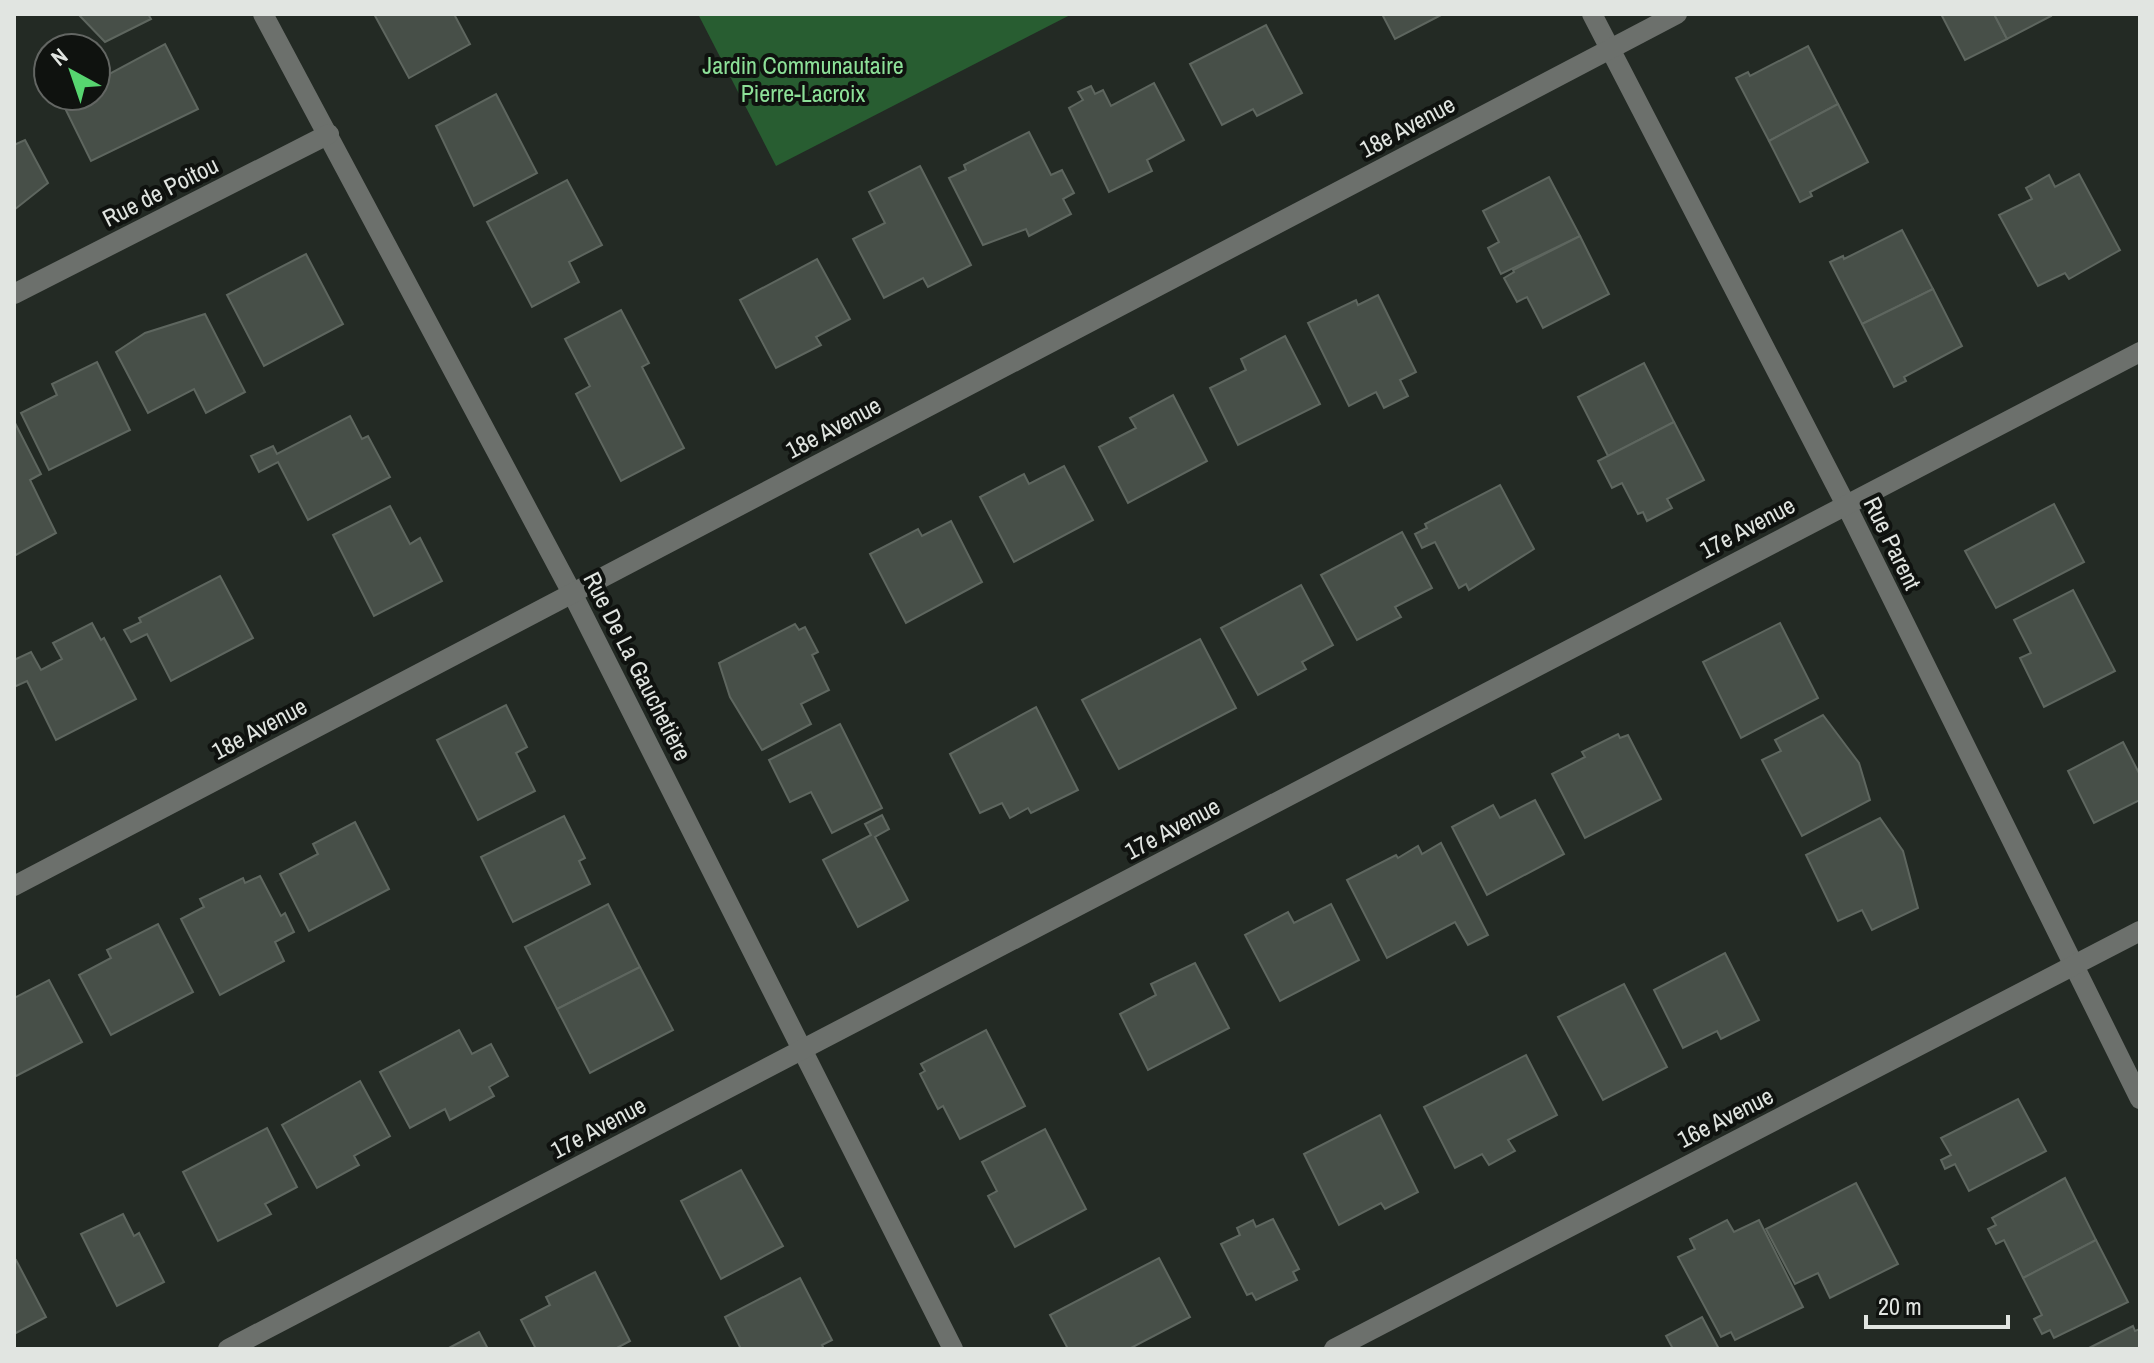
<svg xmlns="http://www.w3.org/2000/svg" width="2154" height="1363" font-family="'Archivo Narrow',sans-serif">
  <rect width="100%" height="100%" fill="#232a24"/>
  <polygon fill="#285d31" points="698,14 1072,14 776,166"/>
  <g fill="#474f48" stroke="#5e665f" stroke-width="2">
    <polygon points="78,14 148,14 151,19 105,42"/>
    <polygon points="374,14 454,14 470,44 409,78"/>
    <polygon points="1382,14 1443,14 1395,39"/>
    <polygon points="1941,14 1994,14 2007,39 1965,60"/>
    <polygon points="1994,14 2050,14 2051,16 2007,39"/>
    <polygon points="1266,25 1302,93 1257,116 1253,109 1222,125 1190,64"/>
    <polygon points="165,44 198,109 91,161 59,96 96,96 96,81"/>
    <polygon points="1808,46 1838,104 1769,141 1736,78 1748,72 1750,76"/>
    <polygon points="1154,83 1184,140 1147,160 1152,171 1109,192 1069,108 1083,100 1078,92 1091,86 1095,94 1103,90 1111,106"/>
    <polygon points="496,94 537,173 474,206 436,126"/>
    <polygon points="1838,104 1868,162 1810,192 1812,196 1800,202 1769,141"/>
    <polygon points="1029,132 1051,175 1062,170 1074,193 1063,199 1071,214 1029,236 1026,229 983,245 949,178 966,170 964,165"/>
    <polygon points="25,140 48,183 14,210 14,145"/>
    <polygon points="920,166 971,265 928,287 923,278 884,298 853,239 885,223 869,192"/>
    <polygon points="2079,174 2120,250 2069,279 2065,273 2038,286 1999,215 2032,199 2026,188 2049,175 2055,187"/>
    <polygon points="1549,177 1580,236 1501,274 1488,248 1499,242 1483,211"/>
    <polygon points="567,180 602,245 569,262 579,282 532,307 487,222"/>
    <polygon points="1902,230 1933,289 1862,324 1830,262 1843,256 1844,259"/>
    <polygon points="1580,236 1609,294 1543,328 1527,297 1517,302 1504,278 1514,272 1513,270"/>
    <polygon points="306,254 343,324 264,366 227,295"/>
    <polygon points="817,259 850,319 816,337 821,345 776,368 740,300"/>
    <polygon points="1933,289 1962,346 1904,377 1906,381 1894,387 1862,324"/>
    <polygon points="1378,295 1416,372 1400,380 1408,396 1384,408 1376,392 1349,406 1308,323 1356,300 1358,305"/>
    <polygon points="621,310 649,363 642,367 684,448 621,481 576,394 590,386 565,339"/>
    <polygon points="205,314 245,392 206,413 194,389 148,413 116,352 145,333"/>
    <polygon points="1285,336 1320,404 1238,445 1210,388 1246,370 1241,359"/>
    <polygon points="97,362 130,430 49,470 21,413 57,395 52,384"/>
    <polygon points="1644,363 1674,422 1608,456 1578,397"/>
    <polygon points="1173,395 1207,461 1128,503 1099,447 1136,428 1130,418"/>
    <polygon points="350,416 362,439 368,436 390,477 308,520 278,462 259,472 251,456 273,446 277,454"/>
    <polygon points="14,421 41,474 30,480 56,533 14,556"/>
    <polygon points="1674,422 1704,480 1667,499 1672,508 1647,521 1643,512 1638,514 1622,483 1612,488 1598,461"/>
    <polygon points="1064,466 1093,520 1014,562 980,497 1024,474 1029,484"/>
    <polygon points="1500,485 1534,549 1469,590 1466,584 1459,588 1435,542 1422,548 1415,534 1427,528 1425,524"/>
    <polygon points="2054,504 2084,562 1996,608 1965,551"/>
    <polygon points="390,506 410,544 420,538 442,581 374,616 333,535"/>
    <polygon points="951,521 982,582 906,623 870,554 918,529 922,536"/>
    <polygon points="1402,532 1432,588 1395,607 1401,617 1357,640 1321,575"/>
    <polygon points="220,576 253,638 171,681 147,634 131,642 124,630 141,622 139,618"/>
    <polygon points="1301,585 1333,645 1302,662 1306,669 1258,695 1221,628"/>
    <polygon points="2073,590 2115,671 2044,707 2020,658 2031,653 2014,620"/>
    <polygon points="92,623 101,640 104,638 136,699 56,740 27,681 14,687 14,660 31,652 41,670 62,659 53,643"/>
    <polygon points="1780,623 1818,698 1741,738 1703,662"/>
    <polygon points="795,624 799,630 805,627 818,652 812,655 829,690 801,704 811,724 762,750 730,697 719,663"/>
    <polygon points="1200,639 1236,708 1119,769 1082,700"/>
    <polygon points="506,705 527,747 516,753 535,791 478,820 437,740"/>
    <polygon points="1036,707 1078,790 1031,813 1028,808 1010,818 1002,803 980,813 950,754"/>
    <polygon points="1823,715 1859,763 1870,800 1802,836 1762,760 1781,751 1775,740"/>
    <polygon points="840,724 882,808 832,833 811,792 790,802 769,760"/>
    <polygon points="1618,734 1620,738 1628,735 1661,799 1585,838 1552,774 1585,757 1582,752"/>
    <polygon points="2123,742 2140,775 2140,800 2094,823 2068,771"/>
    <polygon points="1535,800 1564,854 1487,895 1452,827 1493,805 1500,818"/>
    <polygon points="882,815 889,829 875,837 908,900 858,927 823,860 871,835 865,824"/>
    <polygon points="564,816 585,858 579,861 590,884 513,922 481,857"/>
    <polygon points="1880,818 1903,851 1918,908 1872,930 1862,910 1838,921 1806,855"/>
    <polygon points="355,822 389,889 309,931 280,874 318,854 313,844"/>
    <polygon points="1441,843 1488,935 1468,945 1455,922 1387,958 1347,880 1396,855 1398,858 1418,846 1422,854"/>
    <polygon points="260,876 281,916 285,913 294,932 275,942 284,961 220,995 181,919 204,907 200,899 243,878 245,883"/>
    <polygon points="608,904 640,967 557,1009 525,947"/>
    <polygon points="1331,904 1359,960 1280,1001 1245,935 1288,912 1294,923"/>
    <polygon points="158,924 193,992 111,1035 79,975 111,958 107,950"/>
    <polygon points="1725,953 1759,1020 1721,1039 1717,1031 1683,1048 1654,990"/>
    <polygon points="1195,963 1229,1028 1148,1070 1120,1014 1156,995 1151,984"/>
    <polygon points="640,967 673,1030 590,1073 557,1009"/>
    <polygon points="49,980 82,1042 14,1077 14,998"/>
    <polygon points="1624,984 1667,1067 1603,1100 1558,1017"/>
    <polygon points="459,1030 472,1054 491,1044 508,1076 489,1087 494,1096 450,1120 445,1109 410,1128 380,1072"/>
    <polygon points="986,1030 1025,1106 960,1139 943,1106 938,1109 920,1074 925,1071 921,1064"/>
    <polygon points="1526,1055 1557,1115 1508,1140 1515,1151 1489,1165 1482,1154 1455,1168 1424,1107"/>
    <polygon points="360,1081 390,1136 354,1156 359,1165 317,1188 282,1125"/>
    <polygon points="2018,1099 2046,1151 1969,1191 1955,1164 1945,1169 1941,1160 1951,1155 1941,1138"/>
    <polygon points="1380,1115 1418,1192 1385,1209 1381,1203 1339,1225 1304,1154"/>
    <polygon points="267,1128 297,1187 265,1204 271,1214 218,1241 183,1172"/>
    <polygon points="1045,1129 1086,1209 1015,1247 988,1196 997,1191 982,1162"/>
    <polygon points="741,1170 783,1246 721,1279 681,1201"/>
    <polygon points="2065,1178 2096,1240 2023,1278 2004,1240 1996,1244 1988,1229 1996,1225 1992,1218"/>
    <polygon points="1856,1183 1898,1264 1830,1298 1818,1273 1795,1284 1766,1229"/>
    <polygon points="123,1214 134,1236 139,1233 164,1282 117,1306 81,1234"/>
    <polygon points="1273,1219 1299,1269 1293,1272 1297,1280 1256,1300 1252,1293 1247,1295 1221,1244 1240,1235 1237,1228 1253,1220 1256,1227"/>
    <polygon points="1727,1220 1734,1232 1759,1220 1803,1307 1735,1340 1731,1332 1721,1337 1678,1257 1695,1249 1690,1239"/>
    <polygon points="2096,1240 2128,1302 2054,1338 2050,1330 2042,1334 2034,1319 2042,1315 2023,1278"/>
    <polygon points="1159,1258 1190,1317 1129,1349 1068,1349 1050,1315"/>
    <polygon points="16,1260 46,1317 14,1334 14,1261"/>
    <polygon points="595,1272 630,1341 615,1349 536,1349 521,1320 550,1305 546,1297"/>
    <polygon points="800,1278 832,1340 822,1345 824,1349 741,1349 725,1317"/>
    <polygon points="1702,1317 1719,1349 1673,1349 1666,1336"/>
    <polygon points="2133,1326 2135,1331 2140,1329 2140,1349 2087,1349"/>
    <polygon points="479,1332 488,1349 447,1349"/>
  </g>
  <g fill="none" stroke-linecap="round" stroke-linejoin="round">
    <g stroke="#6c706c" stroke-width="20">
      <polyline points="263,14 572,593 953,1349"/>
      <polyline points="1592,14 1846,505 2140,1099"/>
      <polyline points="14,294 329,134"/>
      <polyline points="14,886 1677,14"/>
      <polyline points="228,1349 2140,352"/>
      <polyline points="1334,1349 2140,931"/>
    </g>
  </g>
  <g text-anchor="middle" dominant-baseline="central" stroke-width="8" stroke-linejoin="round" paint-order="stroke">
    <g font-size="24" fill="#8de098" stroke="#0f120f">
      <text x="803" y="65">Jardin Communautaire<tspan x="803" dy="28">Pierre-Lacroix</tspan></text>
    </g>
    <g font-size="24" fill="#e1e5e1" stroke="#0f120f">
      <text transform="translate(1407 126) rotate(-28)">18e Avenue</text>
      <text transform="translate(160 191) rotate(-27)">Rue de Poitou</text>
      <text transform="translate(833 427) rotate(-28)">18e Avenue</text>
      <text transform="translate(1747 527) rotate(-28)">17e Avenue</text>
      <text transform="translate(1893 543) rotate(64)">Rue Parent</text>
      <text transform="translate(638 666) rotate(63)">Rue De La Gauchetière</text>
      <text transform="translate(259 728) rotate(-28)">18e Avenue</text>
      <text transform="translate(1172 828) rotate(-28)">17e Avenue</text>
      <text transform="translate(1725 1117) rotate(-27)">16e Avenue</text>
      <text transform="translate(598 1127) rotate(-28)">17e Avenue</text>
    </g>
  </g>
  <rect width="2154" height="1363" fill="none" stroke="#e1e5e1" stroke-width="32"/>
  <g transform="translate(72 72) rotate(320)"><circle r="38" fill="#0f120f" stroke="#636663" stroke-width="2"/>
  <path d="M0-6L14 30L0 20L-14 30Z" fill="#57d570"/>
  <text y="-12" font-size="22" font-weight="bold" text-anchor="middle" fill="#e1e5e1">N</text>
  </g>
  <path d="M1866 1315v12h142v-12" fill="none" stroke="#e1e5e1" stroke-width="4"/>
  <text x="1878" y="1315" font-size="24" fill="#e1e5e1" stroke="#0f120f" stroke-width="6" paint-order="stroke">20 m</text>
</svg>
